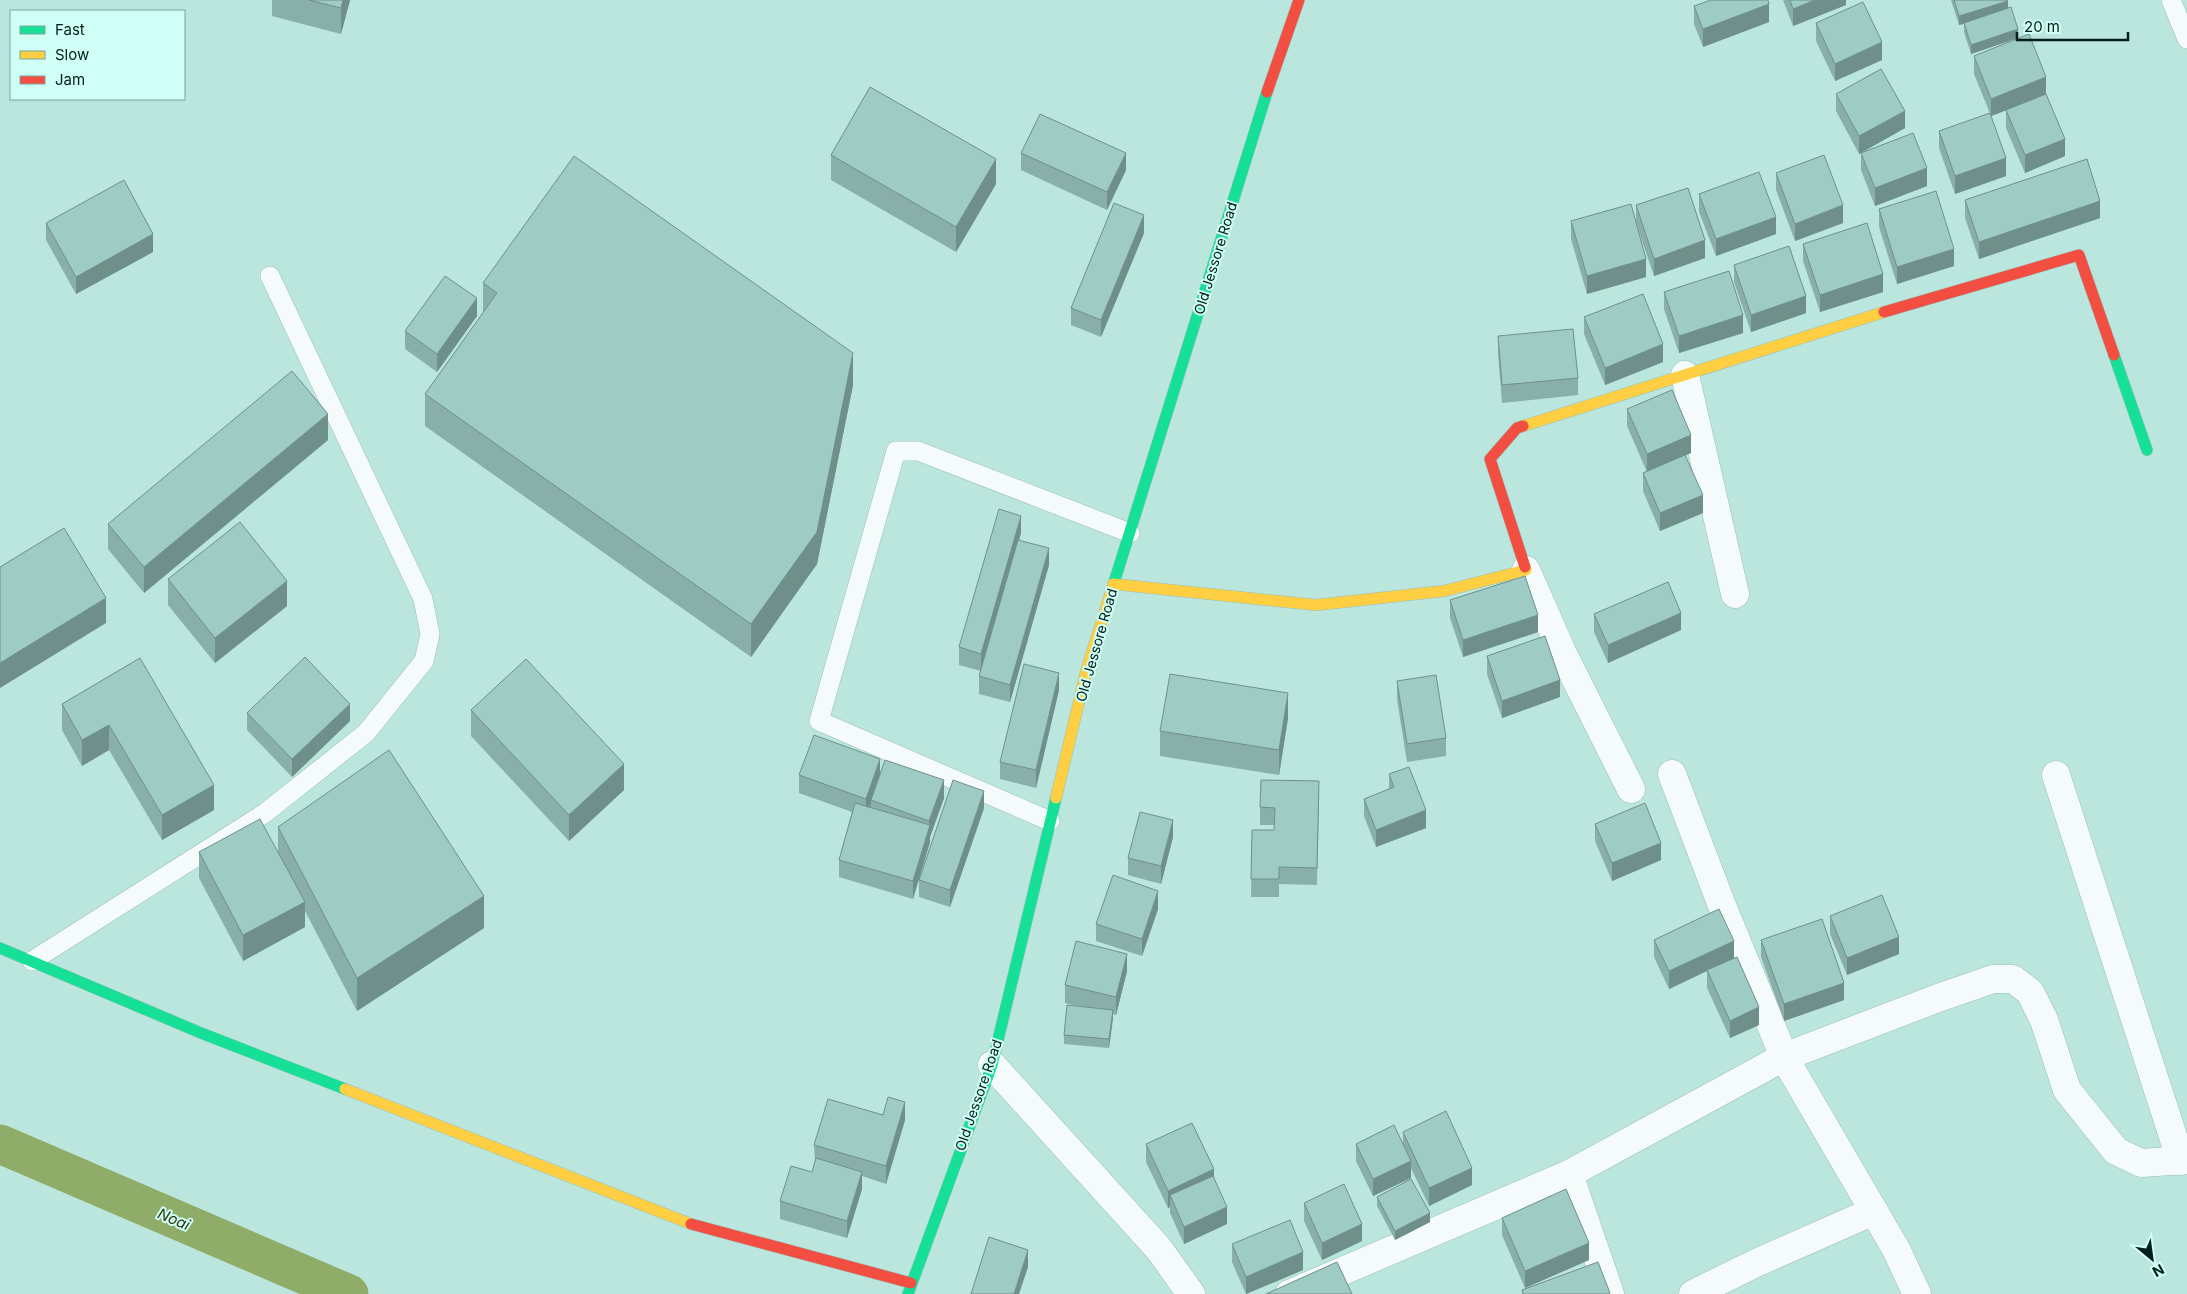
<svg xmlns="http://www.w3.org/2000/svg" width="2187" height="1294" font-family="Inter,sans-serif">
  <rect width="100%" height="100%" fill="#bae6de"/>
  <g fill="none" stroke-linecap="round" stroke-linejoin="round">
    <polyline stroke="#8fac68" stroke-width="39" points="0,1144 349,1294"/>
    <defs>
      <g id="lane">
        <polyline points="2171,0 2187,39"/>
        <polyline points="1050,821 819,721 896,451 918,451 1130,533"/>
        <polyline points="32,961 265,813 366,733 424,661 430,634 423,599 270,276"/>
      </g>
      <g id="street">
        <polyline points="1685,375 1735,594"/>
        <polyline points="1526,570 1562,652 1631,789"/>
        <polyline points="1672,774 1721,903 1784,1057 1896,1249 1917,1294"/>
        <polyline points="2056,775 2181,1161"/>
        <polyline points="992,1065 1159,1249 1191,1294"/>
        <polyline points="1569,1174 1610,1294"/>
        <polyline points="1289,1294 1569,1174 1784,1057 1938,998 1993,979 2013,979 2030,992 2044,1020 2067,1090 2116,1151 2141,1163 2187,1160"/>
        <polyline points="1693,1294 1756,1263 1874,1211"/>
      </g>
      <g id="fast">
        <polyline points="2114,355 2147,450"/>
        <polyline points="1113,586 1267,92"/>
        <polyline points="0,948 201,1033 345,1089"/>
        <polyline points="908,1294 992,1065 1056,798"/>
      </g>
      <g id="slow">
        <polyline points="1523,426 1884,312"/>
        <polyline points="1113,584 1316,605 1444,591 1526,570 1525,567"/>
        <polyline points="1056,798 1087,668 1113,586"/>
        <polyline points="345,1089 691,1224"/>
      </g>
      <g id="jam">
        <polyline points="1267,92 1299,0"/>
        <polyline points="1884,312 2079,255 2114,355"/>
        <polyline points="1523,426 1517,428 1490,459 1525,567"/>
        <polyline points="691,1224 911,1283"/>
      </g>
    </defs>
    <use href="#lane" stroke="#9bbeb8" stroke-width="20"/>
    <use href="#street" stroke="#9bbeb8" stroke-width="29"/>
    <use href="#fast" stroke="#9bbeb8" stroke-width="12"/>
    <use href="#slow" stroke="#9bbeb8" stroke-width="12"/>
    <use href="#jam" stroke="#9bbeb8" stroke-width="12"/>
    <use href="#lane" stroke="#f5fbfa" stroke-width="19"/>
    <use href="#street" stroke="#f5fbfa" stroke-width="28"/>
    <use href="#fast" stroke="#16e098" stroke-width="11"/>
    <use href="#slow" stroke="#ffcf43" stroke-width="11"/>
    <use href="#jam" stroke="#f24e42" stroke-width="11"/>
  </g>
  <g fill="#88afa9">
    <polygon points="272,0 350,0 341,34 272,16"/>
    <polygon points="1783,0 1846,0 1846,5 1793,26"/>
    <polygon points="1951,0 2007,0 2008,8 2018,38 1971,54 1964,32 1964,24 1959,25"/>
    <polygon points="1694,6 1769,22 1703,47 1694,24"/>
    <polygon points="1816,23 1882,60 1835,81 1816,41"/>
    <polygon points="1974,56 2046,94 2065,156 2025,173 2006,128 2006,110 2007,110 1991,116 1974,74"/>
    <polygon points="1836,94 1905,128 1859,154 1836,111"/>
    <polygon points="1939,131 2006,176 1955,194 1939,148"/>
    <polygon points="1021,153 1126,170 1107,210 1021,170"/>
    <polygon points="1861,153 1927,186 1875,206 1861,170"/>
    <polygon points="831,155 996,184 956,252 831,180"/>
    <polygon points="1776,173 1843,223 1795,241 1776,190"/>
    <polygon points="1699,194 1776,234 1716,256 1699,212"/>
    <polygon points="1965,200 2100,218 1979,259 1965,218"/>
    <polygon points="1636,205 1705,258 1654,276 1636,223"/>
    <polygon points="1879,209 1954,266 1897,284 1879,227"/>
    <polygon points="1571,221 1646,277 1587,294 1571,239"/>
    <polygon points="46,223 153,252 76,294 46,240"/>
    <polygon points="1144,233 1101,337 1071,325 1071,308"/>
    <polygon points="1803,244 1883,292 1820,312 1803,261"/>
    <polygon points="1734,265 1806,313 1751,332 1734,282"/>
    <polygon points="483,283 853,385 817,564 751,657 425,426 425,394 483,313"/>
    <polygon points="1664,292 1743,333 1679,353 1664,309"/>
    <polygon points="477,316 437,372 405,349 405,331"/>
    <polygon points="1584,317 1663,362 1605,385 1584,334"/>
    <polygon points="1498,336 1578,378 1578,395 1502,403 1498,353"/>
    <polygon points="1627,409 1691,453 1685,455 1703,513 1660,531 1643,491 1643,473 1647,472 1627,426"/>
    <polygon points="328,440 144,593 108,549 108,524"/>
    <polygon points="1021,533 1019,540 1049,565 1010,702 979,694 979,676 981,671 959,665 959,647"/>
    <polygon points="168,579 287,606 215,663 168,605"/>
    <polygon points="1450,600 1538,632 1463,657 1450,618"/>
    <polygon points="1594,614 1681,630 1608,663 1594,632"/>
    <polygon points="1487,656 1560,697 1502,718 1487,674"/>
    <polygon points="140,658 214,810 162,840 109,750 82,766 62,730 62,704"/>
    <polygon points="1397,681 1446,738 1446,756 1407,762 1397,699"/>
    <polygon points="1059,690 1036,788 1000,779 1000,762"/>
    <polygon points="471,710 624,790 569,841 471,736"/>
    <polygon points="247,713 350,721 292,777 247,730"/>
    <polygon points="1288,718 1279,775 1160,756 1160,731"/>
    <polygon points="880,773 944,798 930,837 930,842 913,899 839,877 839,860 852,812 799,793 799,775"/>
    <polygon points="1389,774 1426,828 1376,847 1364,816 1364,799 1389,789"/>
    <polygon points="1319,798 1317,885 1279,884 1279,897 1251,897 1252,830 1274,830 1274,825 1260,825 1260,807"/>
    <polygon points="984,808 950,907 919,897 919,880"/>
    <polygon points="1595,824 1661,860 1612,881 1595,841"/>
    <polygon points="278,827 484,928 357,1011 305,911 305,927 243,961 199,878 199,852 278,852"/>
    <polygon points="1173,837 1161,884 1128,875 1128,858"/>
    <polygon points="1158,909 1142,956 1096,941 1096,924"/>
    <polygon points="1830,916 1899,954 1847,975 1830,934"/>
    <polygon points="1654,940 1734,958 1721,964 1759,1025 1730,1038 1707,988 1707,971 1669,989 1654,957"/>
    <polygon points="1761,940 1844,1000 1784,1021 1761,957"/>
    <polygon points="1127,971 1116,1015 1113,1014 1109,1048 1064,1044 1064,1035 1082,1007 1065,1003 1065,985"/>
    <polygon points="883,1115 905,1120 886,1184 862,1176 862,1189 847,1238 780,1219 780,1201 812,1172 815,1162 814,1145"/>
    <polygon points="1403,1132 1472,1185 1429,1206 1411,1168 1411,1178 1373,1196 1356,1161 1356,1144 1403,1143"/>
    <polygon points="1146,1144 1214,1176 1227,1224 1184,1244 1170,1213 1170,1207 1168,1208 1146,1162"/>
    <polygon points="1377,1197 1430,1222 1395,1240 1377,1206"/>
    <polygon points="1304,1203 1362,1241 1322,1260 1304,1221"/>
    <polygon points="1502,1218 1589,1260 1525,1288 1502,1235"/>
    <polygon points="1232,1244 1303,1270 1246,1294 1232,1262"/>
  </g>
  <g fill="#6f8f8a">
    <polygon points="343,0 350,0 341,34 341,8"/>
    <polygon points="1815,0 1846,0 1846,5 1793,26 1793,9"/>
    <polygon points="2008,1 2008,10 1959,25 1959,16"/>
    <polygon points="1769,4 1769,22 1703,47 1703,29"/>
    <polygon points="2018,29 2018,38 1971,54 1971,45"/>
    <polygon points="1882,42 1882,60 1835,81 1835,64"/>
    <polygon points="2046,77 2046,95 1991,116 1991,99"/>
    <polygon points="1905,111 1905,128 1859,154 1859,136"/>
    <polygon points="2065,139 2065,156 2025,173 2025,155"/>
    <polygon points="1126,153 1126,170 1107,210 1107,192"/>
    <polygon points="2006,158 2006,176 1955,194 1955,176"/>
    <polygon points="996,159 996,184 956,252 956,227"/>
    <polygon points="1927,168 1927,186 1875,206 1875,188"/>
    <polygon points="2100,201 2100,218 1979,259 1979,242"/>
    <polygon points="1843,205 1843,223 1795,241 1795,224"/>
    <polygon points="1144,215 1144,233 1101,337 1101,320"/>
    <polygon points="1776,217 1776,234 1716,256 1716,239"/>
    <polygon points="153,234 153,252 76,294 76,277"/>
    <polygon points="1705,240 1705,258 1654,276 1654,259"/>
    <polygon points="1954,249 1954,266 1897,284 1897,267"/>
    <polygon points="1646,259 1646,277 1587,294 1587,276"/>
    <polygon points="1883,274 1883,292 1820,312 1820,295"/>
    <polygon points="1806,296 1806,313 1751,332 1751,315"/>
    <polygon points="477,298 477,316 437,372 437,354"/>
    <polygon points="1743,315 1743,333 1679,353 1679,336"/>
    <polygon points="1663,344 1663,362 1605,385 1605,368"/>
    <polygon points="853,353 853,385 817,564 751,657 751,624"/>
    <polygon points="328,414 328,440 144,593 144,567"/>
    <polygon points="1691,435 1691,453 1647,472 1647,454"/>
    <polygon points="1703,495 1703,513 1660,531 1660,513"/>
    <polygon points="1021,516 1021,533 981,671 981,654"/>
    <polygon points="1049,548 1049,565 1010,702 1010,685"/>
    <polygon points="287,581 287,606 215,663 215,638"/>
    <polygon points="106,598 106,623 0,688 0,663"/>
    <polygon points="1681,613 1681,630 1608,663 1608,645"/>
    <polygon points="1538,615 1538,632 1463,657 1463,640"/>
    <polygon points="1059,673 1059,690 1036,788 1036,770"/>
    <polygon points="1560,680 1560,697 1502,718 1502,701"/>
    <polygon points="1288,693 1288,718 1279,775 1279,750"/>
    <polygon points="350,704 350,721 292,777 292,759"/>
    <polygon points="109,725 109,750 82,766 82,740"/>
    <polygon points="880,759 880,777 871,800 871,803 866,817 866,799"/>
    <polygon points="624,764 624,790 569,841 569,815"/>
    <polygon points="944,780 944,798 930,837 930,842 913,899 913,881 929,826 929,821"/>
    <polygon points="214,785 214,810 162,840 162,815"/>
    <polygon points="984,791 984,808 950,907 950,890"/>
    <polygon points="1426,810 1426,828 1376,847 1376,830"/>
    <polygon points="1173,820 1173,837 1161,884 1161,866"/>
    <polygon points="1661,843 1661,860 1612,881 1612,863"/>
    <polygon points="1158,891 1158,909 1142,956 1142,939"/>
    <polygon points="484,896 484,928 357,1011 357,978"/>
    <polygon points="305,902 305,927 243,961 243,935"/>
    <polygon points="1899,937 1899,954 1847,975 1847,958"/>
    <polygon points="1734,941 1734,958 1669,989 1669,971"/>
    <polygon points="1127,954 1127,971 1116,1015 1116,997"/>
    <polygon points="1844,983 1844,1000 1784,1021 1784,1004"/>
    <polygon points="1759,1007 1759,1025 1730,1038 1730,1021"/>
    <polygon points="1113,1010 1113,1019 1109,1048 1109,1039"/>
    <polygon points="905,1102 905,1120 886,1184 886,1166"/>
    <polygon points="1411,1161 1411,1178 1373,1196 1373,1179"/>
    <polygon points="1472,1168 1472,1185 1429,1206 1429,1188"/>
    <polygon points="1214,1169 1214,1186 1170,1195 1170,1207 1168,1208 1168,1191"/>
    <polygon points="862,1172 862,1189 847,1238 847,1221"/>
    <polygon points="1227,1207 1227,1224 1184,1244 1184,1227"/>
    <polygon points="1430,1213 1430,1222 1395,1240 1395,1231"/>
    <polygon points="1362,1224 1362,1241 1322,1260 1322,1243"/>
    <polygon points="1589,1243 1589,1260 1525,1288 1525,1271"/>
    <polygon points="1028,1250 1028,1267 1019,1294 1014,1294"/>
    <polygon points="1303,1252 1303,1270 1246,1294 1246,1277"/>
  </g>
  <g fill="#9eccc5" stroke="#6f8f8a">
    <polygon points="309,0 343,0 341,8"/>
    <polygon points="1711,0 1768,0 1769,4 1703,29 1694,6"/>
    <polygon points="1790,0 1815,0 1793,9"/>
    <polygon points="1954,0 2007,0 2008,1 1959,16"/>
    <polygon points="1863,2 1882,42 1835,64 1816,23"/>
    <polygon points="2011,7 2018,29 1971,45 1964,23"/>
    <polygon points="2029,34 2046,77 1991,99 1974,56"/>
    <polygon points="1881,69 1905,111 1859,136 1836,94"/>
    <polygon points="870,87 996,159 956,227 831,155"/>
    <polygon points="2046,94 2065,139 2025,155 2006,110"/>
    <polygon points="1990,113 2006,158 1955,176 1939,131"/>
    <polygon points="1040,114 1126,153 1107,192 1021,153"/>
    <polygon points="1913,133 1927,168 1875,188 1861,153"/>
    <polygon points="1824,155 1843,205 1795,224 1776,173"/>
    <polygon points="574,156 853,353 817,532 751,624 425,394 497,293 483,283"/>
    <polygon points="2087,159 2100,201 1979,242 1965,200"/>
    <polygon points="1759,172 1776,217 1716,239 1699,194"/>
    <polygon points="124,180 153,234 76,277 46,223"/>
    <polygon points="1688,188 1705,240 1654,259 1636,205"/>
    <polygon points="1936,191 1954,249 1897,267 1879,209"/>
    <polygon points="1114,203 1144,215 1101,320 1071,308"/>
    <polygon points="1631,204 1646,259 1587,276 1571,221"/>
    <polygon points="1867,223 1883,274 1820,295 1803,244"/>
    <polygon points="1789,246 1806,296 1751,315 1734,265"/>
    <polygon points="1729,271 1743,315 1679,336 1664,292"/>
    <polygon points="445,276 477,298 437,354 405,331"/>
    <polygon points="1643,294 1663,344 1605,368 1584,317"/>
    <polygon points="1573,329 1578,378 1502,385 1498,336"/>
    <polygon points="292,371 328,414 144,567 108,524"/>
    <polygon points="1672,390 1691,435 1647,454 1627,409"/>
    <polygon points="1685,455 1703,495 1660,513 1643,473"/>
    <polygon points="999,509 1021,516 981,654 959,647"/>
    <polygon points="240,522 287,581 215,638 168,579"/>
    <polygon points="64,528 106,598 0,663 0,567"/>
    <polygon points="1018,540 1049,548 1010,685 979,676"/>
    <polygon points="1525,576 1538,615 1463,640 1450,600"/>
    <polygon points="1668,582 1681,613 1608,645 1594,614"/>
    <polygon points="1545,636 1560,680 1502,701 1487,656"/>
    <polygon points="305,657 350,704 292,759 247,713"/>
    <polygon points="140,658 214,785 162,815 109,725 82,740 62,704"/>
    <polygon points="526,659 624,764 569,815 471,710"/>
    <polygon points="1024,664 1059,673 1036,770 1000,762"/>
    <polygon points="1170,674 1288,693 1279,750 1160,731"/>
    <polygon points="1436,675 1446,738 1407,744 1397,681"/>
    <polygon points="814,735 880,759 866,799 799,775"/>
    <polygon points="389,750 484,896 357,978 278,827"/>
    <polygon points="885,760 944,780 929,821 871,800"/>
    <polygon points="1409,767 1426,810 1376,830 1364,799 1394,787 1389,774"/>
    <polygon points="953,780 984,791 950,890 919,880"/>
    <polygon points="1261,780 1319,781 1317,868 1279,867 1279,879 1251,879 1252,830 1274,830 1275,808 1260,807"/>
    <polygon points="855,803 930,825 913,881 839,860"/>
    <polygon points="1645,803 1661,843 1612,863 1595,824"/>
    <polygon points="1140,812 1173,820 1161,866 1128,858"/>
    <polygon points="260,819 305,902 243,935 199,852"/>
    <polygon points="1113,875 1158,891 1142,939 1096,924"/>
    <polygon points="1882,895 1899,937 1847,958 1830,916"/>
    <polygon points="1719,909 1734,941 1669,971 1654,940"/>
    <polygon points="1822,919 1844,983 1784,1004 1761,940"/>
    <polygon points="1076,941 1127,954 1116,997 1065,985"/>
    <polygon points="1737,957 1759,1007 1730,1021 1707,970"/>
    <polygon points="1067,1005 1113,1010 1109,1039 1064,1035"/>
    <polygon points="888,1097 905,1102 886,1166 814,1145 828,1099 883,1115"/>
    <polygon points="1446,1111 1472,1168 1429,1188 1403,1132"/>
    <polygon points="1192,1123 1214,1169 1168,1191 1146,1144"/>
    <polygon points="1394,1125 1411,1161 1373,1179 1356,1144"/>
    <polygon points="816,1158 862,1172 847,1221 780,1201 791,1166 812,1172"/>
    <polygon points="1213,1176 1227,1207 1184,1227 1170,1195"/>
    <polygon points="1411,1179 1430,1213 1395,1231 1377,1197"/>
    <polygon points="1344,1184 1362,1224 1322,1243 1304,1203"/>
    <polygon points="1566,1189 1589,1243 1525,1271 1502,1218"/>
    <polygon points="1290,1220 1303,1252 1246,1277 1232,1244"/>
    <polygon points="989,1237 1028,1250 1014,1294 971,1294"/>
    <polygon points="1337,1262 1352,1294 1266,1294"/>
    <polygon points="1598,1262 1610,1293 1608,1294 1523,1294 1522,1290"/>
  </g>
  <g text-anchor="middle" dominant-baseline="central" stroke-width="4" stroke-linejoin="round" paint-order="stroke">
    <g font-size="14" fill="#001e1a" stroke="#d0fff5">
      <text transform="translate(1215 258) rotate(-73)">Old Jessore Road</text>
      <text transform="translate(1096 645) rotate(-74)">Old Jessore Road</text>
      <text transform="translate(978 1095) rotate(-71)">Old Jessore Road</text>
    </g>
    <g font-size="15" font-style="italic" fill="#2c350e" stroke="#d0fff5">
      <text transform="translate(174 1219) rotate(23)">Noai</text>
    </g>
  </g>
  <rect x="10" y="10" width="175" height="90" fill="#d0fff5" stroke="#7da59d"/>
  <rect x="20" y="26" width="25" height="8" fill="#16e098" stroke="#7da59d"/>
  <text x="55" y="35" font-size="15" fill="#001e1a">Fast</text>
  <rect x="20" y="51" width="25" height="8" fill="#ffcf43" stroke="#7da59d"/>
  <text x="55" y="60" font-size="15" fill="#001e1a">Slow</text>
  <rect x="20" y="76" width="25" height="8" fill="#f24e42" stroke="#7da59d"/>
  <text x="55" y="85" font-size="15" fill="#001e1a">Jam</text>
  <g transform="translate(2152 1259) rotate(151)" stroke="#d0fff5" stroke-width="4" paint-order="stroke">
  <path d="M0-4L9 19L0 12L-9 19Z" fill="#001e1a"/>
  <text y="-8" font-size="14" font-weight="bold" text-anchor="middle" fill="#001e1a">N</text>
  </g>
  <path d="M2017 32v8h111v-8" fill="none" stroke="#001e1a" stroke-width="2.5"/>
  <text x="2024" y="32" font-size="15" fill="#001e1a" stroke="#d0fff5" stroke-width="4" paint-order="stroke">20 m</text>
</svg>
